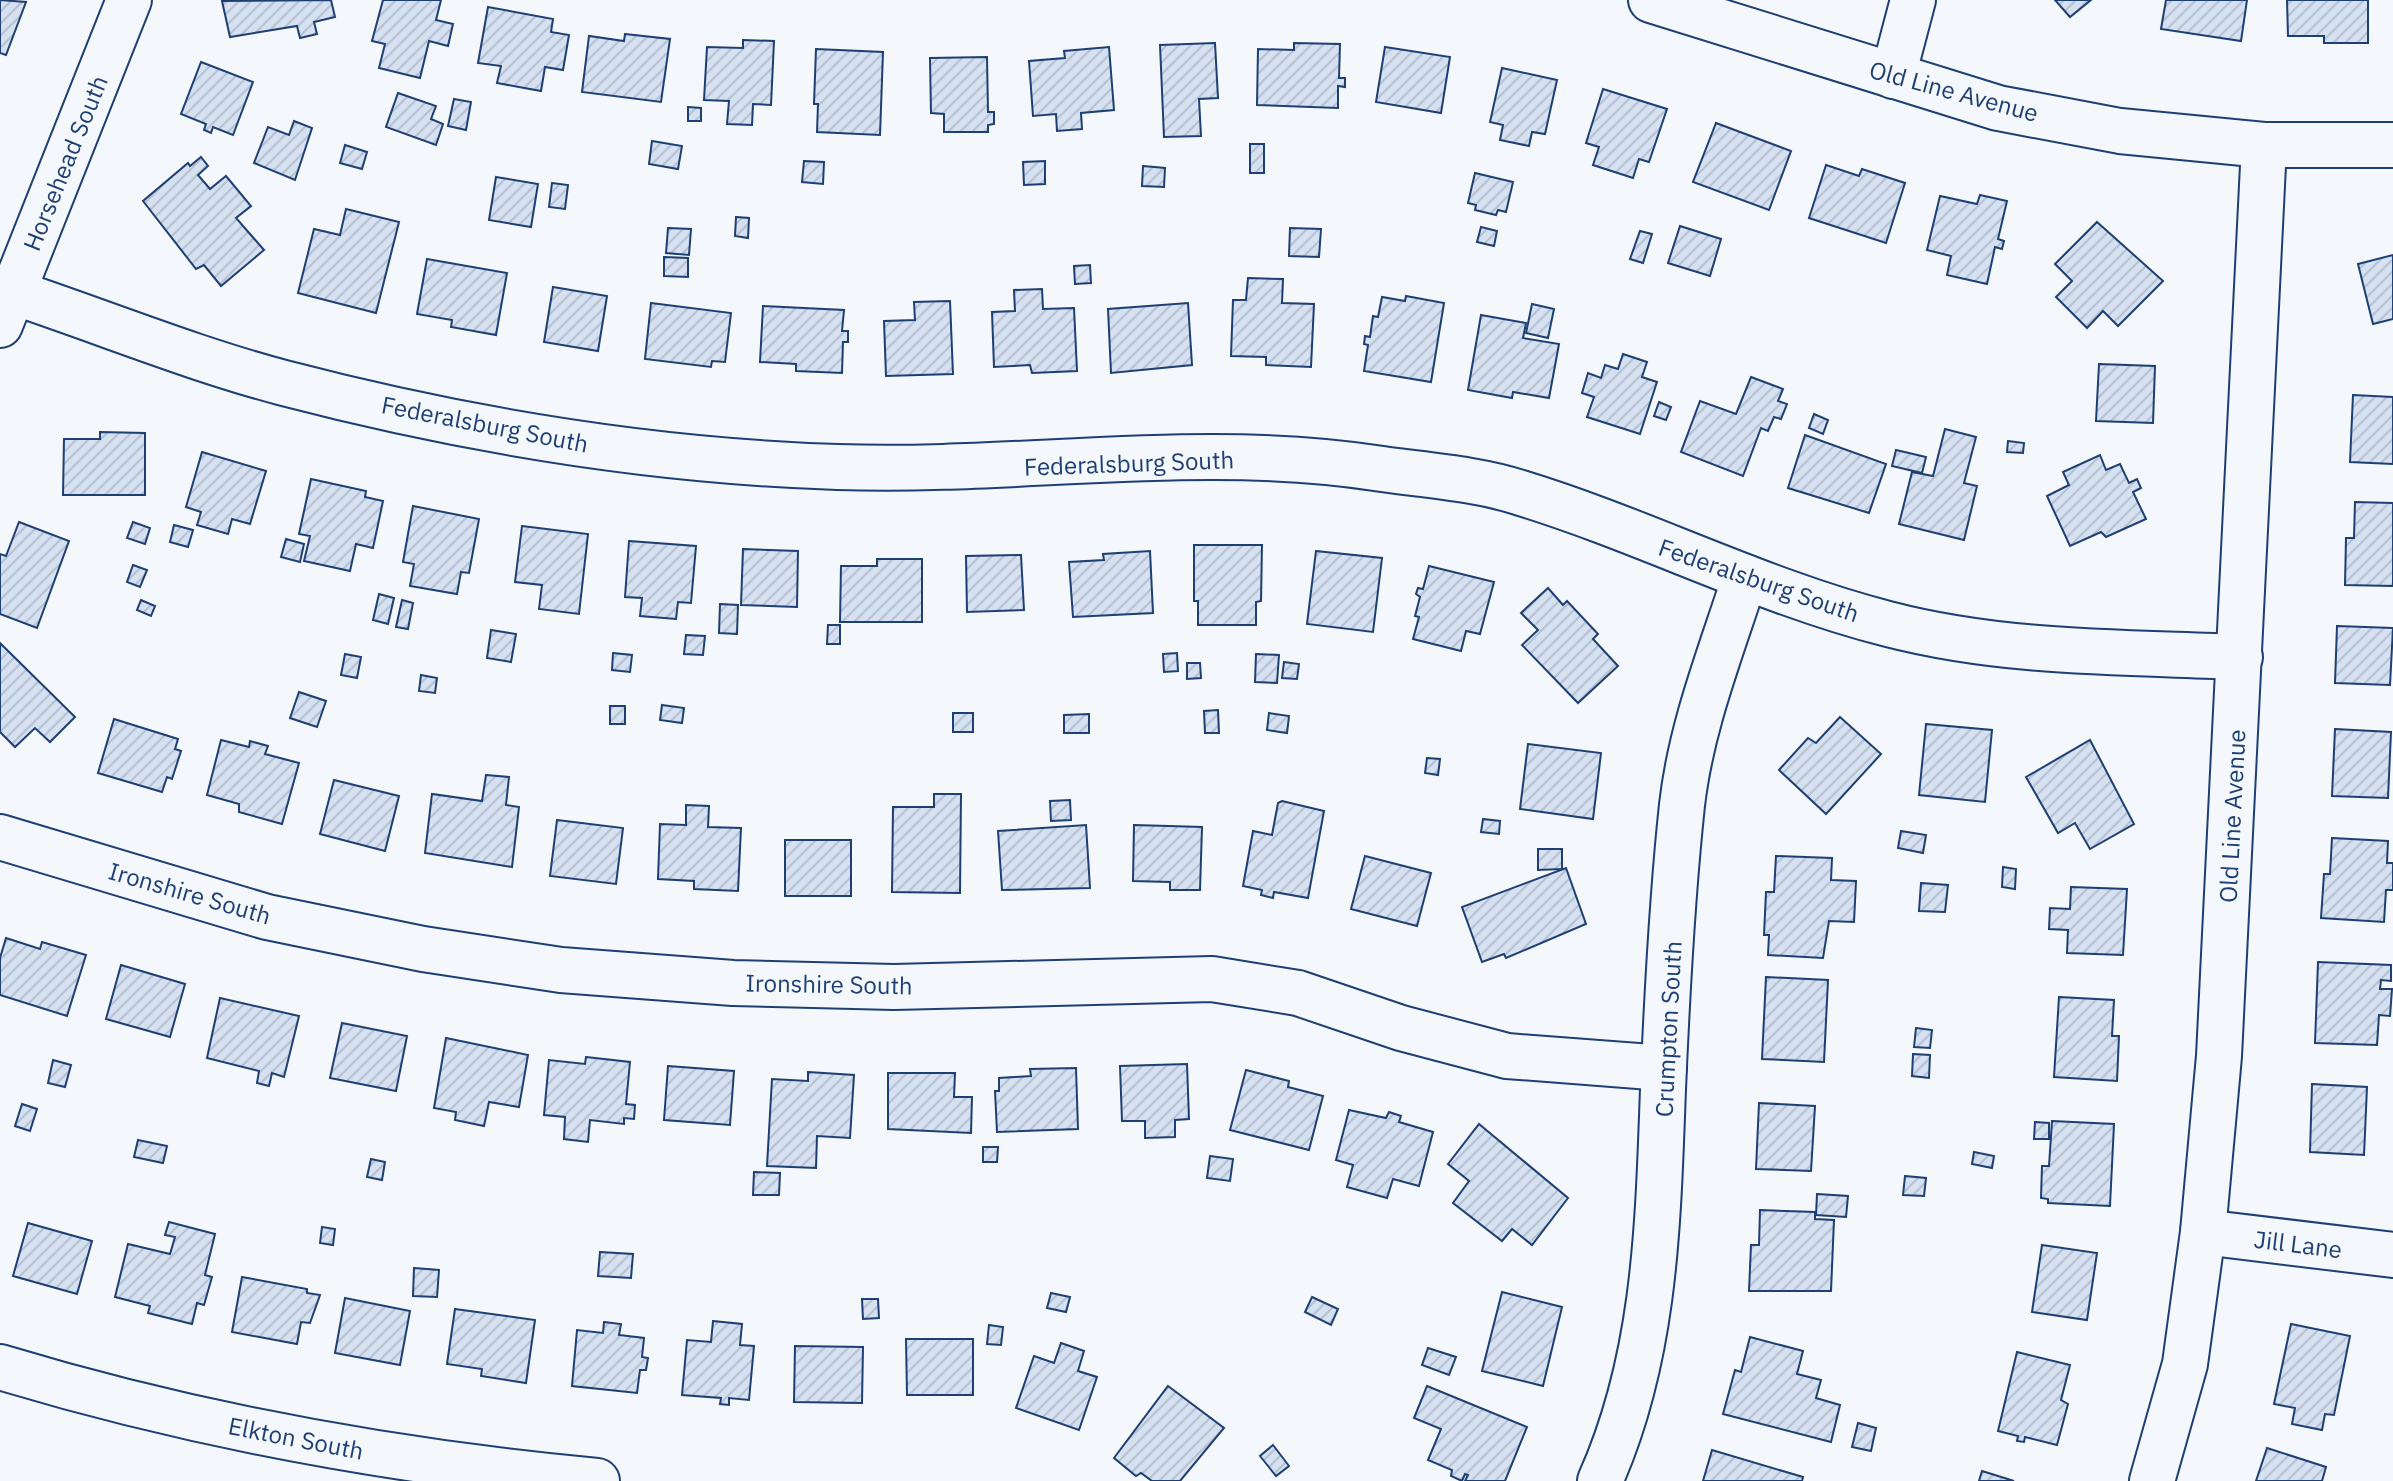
<svg xmlns="http://www.w3.org/2000/svg" width="2393" height="1481" font-family="'IBM Plex Sans',sans-serif">
  <defs>
    <pattern id="building-hatch" width="6" height="6" patternUnits="userSpaceOnUse" patternTransform="scale(2)"><rect width="6" height="6" fill="#d5e0f0"/><path d="M-1 1l2-2M0 6l6-6M5 7l2-2" fill="none" stroke="#b6c1d1"/></pattern>
  </defs>
  <rect width="100%" height="100%" fill="#f4f7fb"/>
  <g fill="url(#building-hatch)" stroke="#1d3f73" stroke-width="2">
    <polygon points="0,0 26,2 6,55 0,53"/>
    <polygon points="331,0 335,17 314,22 317,34 300,38 297,26 230,37 222,1"/>
    <polygon points="383,0 441,0 436,20 453,24 448,46 429,41 420,78 379,68 385,44 372,41"/>
    <polygon points="2055,0 2091,0 2070,17"/>
    <polygon points="2166,0 2247,0 2241,41 2161,29"/>
    <polygon points="2287,0 2368,0 2368,43 2324,43 2324,36 2288,36"/>
    <polygon points="488,7 553,19 551,32 569,35 563,70 545,67 541,91 497,83 501,66 478,63"/>
    <polygon points="625,34 670,39 661,102 582,92 589,36 624,41"/>
    <polygon points="743,40 774,41 771,105 753,104 752,125 727,124 729,101 704,100 707,47 743,48"/>
    <polygon points="1215,43 1218,98 1199,99 1201,136 1164,137 1160,45"/>
    <polygon points="1294,43 1340,44 1339,78 1345,78 1345,87 1338,86 1338,108 1257,105 1258,49 1294,50"/>
    <polygon points="1109,47 1114,110 1081,113 1082,129 1057,131 1056,114 1033,116 1029,61 1065,58 1064,51"/>
    <polygon points="1385,47 1450,57 1441,113 1376,102"/>
    <polygon points="816,49 883,52 880,135 817,132 818,104 814,104"/>
    <polygon points="987,57 988,112 994,112 994,124 988,125 988,132 944,132 944,114 931,113 930,58"/>
    <polygon points="201,62 253,82 233,135 213,127 211,133 204,130 206,124 181,114"/>
    <polygon points="1502,68 1557,80 1545,134 1532,132 1529,146 1500,140 1503,125 1490,122"/>
    <polygon points="1603,89 1667,109 1649,162 1639,159 1633,178 1593,165 1599,147 1586,143"/>
    <polygon points="398,93 436,106 431,119 443,124 436,145 386,127"/>
    <polygon points="454,99 471,102 466,130 448,126"/>
    <polygon points="688,107 701,108 701,121 688,121"/>
    <polygon points="294,121 312,128 295,180 254,163 268,127 289,135"/>
    <polygon points="1716,123 1791,151 1769,210 1693,182"/>
    <polygon points="652,141 682,146 678,169 649,164"/>
    <rect x="1250" y="144" width="14" height="29"/>
    <polygon points="345,145 367,152 362,169 340,163"/>
    <polygon points="201,157 208,166 198,175 210,189 226,176 251,206 236,218 264,250 221,286 204,265 196,269 143,201 188,163 190,166"/>
    <polygon points="804,161 824,162 823,184 802,182"/>
    <polygon points="1045,161 1045,184 1024,185 1023,162"/>
    <polygon points="1826,165 1859,176 1862,169 1905,183 1886,243 1809,218"/>
    <polygon points="1143,166 1165,168 1164,187 1142,186"/>
    <polygon points="1475,173 1513,182 1506,212 1498,210 1496,215 1475,210 1476,205 1468,203"/>
    <polygon points="496,177 538,184 531,227 489,220"/>
    <polygon points="552,183 568,185 565,209 549,207"/>
    <polygon points="1980,195 2007,201 1998,239 2004,241 2002,249 1995,247 1987,284 1947,275 1951,256 1927,250 1940,196 1977,204"/>
    <polygon points="346,209 399,222 376,313 298,293 314,229 340,235"/>
    <polygon points="736,217 749,218 748,238 735,236"/>
    <polygon points="2097,222 2163,281 2118,326 2103,311 2087,328 2056,297 2072,281 2055,264"/>
    <polygon points="1680,226 1721,239 1710,276 1668,263"/>
    <polygon points="1481,227 1497,231 1494,246 1477,242"/>
    <polygon points="668,228 691,229 689,255 666,253"/>
    <polygon points="1290,228 1321,229 1319,257 1289,256"/>
    <polygon points="1640,231 1652,234 1643,263 1630,259"/>
    <polygon points="2393,255 2393,319 2373,324 2358,264"/>
    <polygon points="664,257 688,258 688,277 664,276"/>
    <polygon points="427,259 507,273 496,335 451,327 452,320 417,314"/>
    <polygon points="1090,265 1091,283 1075,284 1074,266"/>
    <polygon points="1248,278 1283,279 1282,303 1314,304 1311,367 1266,365 1266,357 1231,356 1233,300 1246,300"/>
    <polygon points="553,287 607,296 598,351 544,342"/>
    <polygon points="1042,289 1043,309 1074,308 1077,371 1032,373 1030,365 994,367 992,312 1015,311 1014,290"/>
    <polygon points="1406,296 1444,303 1431,382 1364,371 1368,345 1364,344 1365,336 1370,337 1373,316 1378,317 1382,297 1405,301"/>
    <polygon points="950,301 953,374 886,376 884,321 915,320 914,302"/>
    <polygon points="651,303 731,313 725,362 712,361 711,367 645,359"/>
    <polygon points="1188,303 1192,365 1111,373 1108,309"/>
    <polygon points="1532,304 1554,309 1548,338 1526,333"/>
    <polygon points="763,306 844,310 842,331 848,331 848,342 843,342 842,373 796,371 796,364 760,362"/>
    <polygon points="1481,315 1526,323 1523,338 1559,344 1549,398 1513,392 1512,398 1468,390"/>
    <polygon points="1623,354 1647,362 1642,377 1657,382 1640,434 1587,417 1594,397 1582,393 1588,373 1601,378 1605,365 1618,369"/>
    <polygon points="2099,364 2155,366 2153,423 2096,421"/>
    <polygon points="1751,377 1783,389 1778,401 1787,404 1781,419 1774,417 1768,431 1761,428 1743,476 1681,452 1700,401 1736,414"/>
    <polygon points="2353,395 2393,397 2393,464 2350,462"/>
    <polygon points="1659,402 1671,407 1666,420 1654,416"/>
    <polygon points="1814,414 1828,420 1823,434 1809,428"/>
    <polygon points="1945,429 1976,437 1964,483 1977,486 1964,540 1899,524 1912,472 1933,476"/>
    <polygon points="100,432 145,433 145,495 63,495 64,439 100,439"/>
    <polygon points="1805,435 1886,464 1869,513 1788,488"/>
    <polygon points="2008,441 2024,443 2023,453 2007,452"/>
    <polygon points="1896,450 1926,457 1922,473 1892,466"/>
    <polygon points="202,452 266,471 250,524 232,519 228,534 197,525 201,512 186,507"/>
    <polygon points="2100,455 2106,470 2120,464 2129,483 2137,479 2141,488 2133,492 2146,519 2106,537 2101,532 2070,546 2047,496 2069,485 2063,472"/>
    <polygon points="311,479 366,491 365,497 383,501 373,548 356,544 350,571 304,561 310,536 299,534"/>
    <polygon points="2355,502 2393,503 2393,586 2345,585 2346,538 2354,538"/>
    <polygon points="413,506 479,519 469,573 461,572 457,594 410,586 414,564 403,562"/>
    <polygon points="19,522 69,541 37,628 0,614 0,554 6,556"/>
    <polygon points="133,522 150,528 145,544 127,538"/>
    <polygon points="174,525 193,530 188,547 170,542"/>
    <polygon points="522,526 588,534 579,614 539,609 542,585 515,582"/>
    <polygon points="286,539 304,544 300,562 281,557"/>
    <polygon points="629,541 696,546 691,603 678,602 676,619 640,616 642,598 625,597"/>
    <polygon points="1194,545 1262,545 1261,601 1256,602 1256,625 1198,625 1198,601 1194,601"/>
    <polygon points="743,549 798,551 797,607 741,605"/>
    <polygon points="1150,551 1153,613 1073,617 1069,562 1104,560 1103,554"/>
    <polygon points="1316,551 1382,558 1373,632 1307,624"/>
    <polygon points="1021,555 1024,610 967,612 966,556"/>
    <polygon points="877,559 922,559 922,622 840,622 841,566 877,566"/>
    <polygon points="133,565 147,570 140,587 127,582"/>
    <polygon points="1429,566 1494,582 1480,634 1466,631 1461,651 1413,639 1419,617 1415,616 1420,597 1416,594 1418,588 1423,589"/>
    <polygon points="1548,588 1563,605 1567,601 1598,634 1593,639 1618,666 1578,703 1522,645 1538,630 1521,613"/>
    <polygon points="379,594 394,598 388,624 373,620"/>
    <polygon points="141,600 155,606 151,616 137,610"/>
    <polygon points="402,600 413,603 408,629 396,627"/>
    <polygon points="720,604 738,605 737,634 719,633"/>
    <polygon points="828,625 840,625 840,644 827,644"/>
    <polygon points="2337,626 2393,628 2390,685 2335,683"/>
    <polygon points="491,630 516,634 511,662 487,658"/>
    <polygon points="686,635 705,636 703,655 684,654"/>
    <polygon points="0,643 75,717 50,742 35,728 15,747 0,732"/>
    <polygon points="613,653 632,655 630,672 612,670"/>
    <polygon points="1177,653 1178,671 1164,672 1163,654"/>
    <polygon points="345,654 361,657 357,678 341,675"/>
    <polygon points="1256,654 1279,655 1277,683 1255,682"/>
    <polygon points="1284,662 1299,664 1297,679 1282,678"/>
    <polygon points="1187,663 1200,663 1201,678 1187,679"/>
    <polygon points="421,675 437,678 435,693 419,691"/>
    <polygon points="299,692 326,701 317,727 290,718"/>
    <polygon points="662,705 684,708 682,723 660,720"/>
    <rect x="610" y="706" width="15" height="18"/>
    <polygon points="1218,710 1219,733 1205,733 1204,711"/>
    <rect x="953" y="713" width="20" height="19"/>
    <polygon points="1269,713 1289,716 1287,733 1267,730"/>
    <polygon points="1089,714 1089,733 1064,733 1064,715"/>
    <polygon points="1840,717 1881,754 1826,814 1779,770 1808,738 1816,743"/>
    <polygon points="114,719 178,739 175,749 181,751 172,779 167,777 162,792 98,773"/>
    <polygon points="1926,724 1992,730 1985,802 1919,795"/>
    <polygon points="2335,729 2391,732 2388,798 2332,796"/>
    <polygon points="221,740 249,747 250,741 268,746 265,754 299,763 282,824 239,812 239,804 207,795"/>
    <polygon points="2090,740 2134,824 2090,849 2075,823 2058,833 2026,777"/>
    <polygon points="1528,744 1601,753 1593,819 1520,809"/>
    <polygon points="1427,758 1440,759 1438,775 1425,773"/>
    <polygon points="486,775 509,777 506,805 519,807 512,867 425,853 432,794 482,801"/>
    <polygon points="334,780 399,796 385,851 320,834"/>
    <polygon points="934,794 961,794 960,893 892,892 893,807 934,807"/>
    <polygon points="1070,800 1071,820 1051,821 1050,801"/>
    <polygon points="1282,801 1324,811 1308,898 1274,892 1273,898 1261,895 1262,890 1243,886 1253,831 1272,835 1278,803"/>
    <polygon points="686,805 709,806 708,827 741,828 738,891 694,889 694,881 658,879 660,824 686,825"/>
    <polygon points="1483,819 1500,821 1499,834 1481,832"/>
    <polygon points="557,820 623,828 616,884 550,876"/>
    <polygon points="1086,825 1090,888 1002,890 998,831"/>
    <polygon points="1134,825 1202,827 1200,890 1170,890 1170,882 1133,881"/>
    <polygon points="1901,831 1926,835 1923,853 1898,848"/>
    <polygon points="2332,838 2388,841 2387,863 2393,863 2393,890 2386,890 2384,922 2321,918 2324,874 2330,874"/>
    <rect x="785" y="840" width="66" height="56"/>
    <polygon points="1538,849 1562,849 1562,869 1538,870"/>
    <polygon points="1365,856 1431,873 1417,926 1351,909"/>
    <polygon points="1776,856 1832,858 1831,880 1856,881 1854,922 1829,921 1823,958 1768,955 1769,935 1764,935 1766,892 1774,892"/>
    <polygon points="2003,867 2016,869 2015,889 2002,887"/>
    <polygon points="1566,868 1586,924 1506,958 1504,954 1482,962 1462,907"/>
    <polygon points="1921,883 1948,885 1945,912 1919,911"/>
    <polygon points="2071,887 2127,889 2123,955 2067,953 2068,930 2049,929 2050,908 2070,909"/>
    <polygon points="6,938 40,949 42,942 86,955 67,1016 0,995 0,958"/>
    <polygon points="2318,962 2391,965 2391,981 2381,980 2380,989 2392,989 2390,1016 2379,1015 2377,1045 2315,1043"/>
    <polygon points="121,965 185,984 170,1037 106,1019"/>
    <polygon points="1766,977 1828,980 1824,1062 1762,1059"/>
    <polygon points="2059,997 2114,1000 2112,1036 2119,1036 2117,1081 2054,1077"/>
    <polygon points="220,998 299,1016 284,1077 272,1073 269,1086 257,1083 259,1071 207,1058"/>
    <polygon points="342,1023 407,1036 396,1091 330,1078"/>
    <polygon points="1916,1028 1932,1030 1930,1048 1914,1047"/>
    <polygon points="446,1038 528,1055 519,1107 489,1102 484,1126 455,1120 456,1112 434,1108"/>
    <polygon points="1913,1054 1930,1055 1929,1078 1912,1076"/>
    <polygon points="586,1057 630,1062 626,1104 635,1105 634,1119 624,1118 624,1124 590,1120 588,1142 564,1139 565,1117 544,1115 549,1060 585,1064"/>
    <polygon points="53,1060 71,1065 65,1087 48,1083"/>
    <polygon points="1187,1064 1189,1119 1175,1120 1175,1137 1145,1138 1145,1121 1122,1121 1120,1066"/>
    <polygon points="668,1066 734,1071 730,1125 664,1120"/>
    <polygon points="1076,1068 1078,1129 997,1132 995,1091 999,1091 999,1078 1031,1076 1030,1069"/>
    <polygon points="1246,1070 1289,1081 1288,1087 1323,1096 1309,1150 1230,1130"/>
    <polygon points="808,1072 854,1075 850,1138 817,1136 816,1168 767,1166 772,1079 808,1081"/>
    <polygon points="888,1073 955,1073 954,1097 972,1097 971,1133 888,1129"/>
    <polygon points="2312,1084 2367,1087 2364,1155 2310,1152"/>
    <polygon points="1759,1103 1815,1106 1811,1171 1756,1169"/>
    <polygon points="22,1104 37,1109 30,1131 15,1126"/>
    <polygon points="1349,1110 1386,1118 1389,1112 1401,1116 1399,1122 1433,1132 1419,1186 1393,1179 1387,1198 1347,1187 1353,1165 1336,1160"/>
    <polygon points="2052,1121 2114,1124 2110,1206 2048,1203 2048,1199 2041,1198 2042,1166 2049,1166"/>
    <polygon points="2035,1122 2049,1123 2049,1139 2034,1139"/>
    <polygon points="1479,1124 1568,1198 1532,1245 1512,1229 1502,1241 1453,1203 1469,1181 1448,1164"/>
    <polygon points="138,1140 167,1146 163,1163 134,1157"/>
    <polygon points="983,1147 998,1147 997,1162 983,1162"/>
    <polygon points="1974,1152 1994,1156 1992,1168 1972,1164"/>
    <polygon points="1210,1156 1233,1159 1230,1181 1207,1178"/>
    <polygon points="371,1159 385,1162 382,1180 367,1177"/>
    <polygon points="754,1172 780,1173 779,1195 753,1195"/>
    <polygon points="1905,1176 1926,1178 1924,1196 1903,1195"/>
    <polygon points="1817,1194 1848,1196 1846,1217 1816,1215"/>
    <polygon points="1760,1210 1815,1212 1815,1219 1834,1220 1831,1291 1749,1291 1751,1245 1759,1245"/>
    <polygon points="169,1222 215,1234 205,1275 212,1277 204,1305 197,1303 192,1324 148,1313 150,1306 115,1297 128,1244 170,1254 175,1237 165,1235"/>
    <polygon points="28,1223 92,1241 77,1294 13,1276"/>
    <polygon points="322,1227 335,1229 333,1245 320,1243"/>
    <polygon points="2042,1245 2097,1253 2087,1320 2032,1312"/>
    <polygon points="600,1252 633,1254 631,1278 598,1276"/>
    <polygon points="414,1268 439,1270 437,1297 413,1296"/>
    <polygon points="242,1277 307,1289 307,1293 320,1295 310,1323 301,1322 297,1344 232,1332"/>
    <polygon points="1502,1292 1562,1307 1543,1386 1482,1371"/>
    <polygon points="1051,1293 1070,1297 1066,1312 1047,1308"/>
    <polygon points="1312,1297 1338,1309 1331,1325 1305,1312"/>
    <polygon points="345,1298 410,1311 400,1365 335,1353"/>
    <polygon points="862,1299 878,1299 879,1318 863,1319"/>
    <polygon points="455,1309 535,1320 526,1383 481,1376 482,1369 447,1364"/>
    <polygon points="713,1321 742,1324 740,1345 754,1346 749,1400 729,1398 729,1405 720,1404 721,1398 682,1395 687,1340 711,1342"/>
    <polygon points="604,1322 621,1324 619,1335 644,1338 642,1357 648,1358 646,1370 640,1370 637,1393 572,1386 577,1330 603,1333"/>
    <polygon points="2291,1324 2350,1336 2334,1415 2325,1414 2322,1430 2292,1424 2295,1408 2274,1404"/>
    <polygon points="989,1325 1003,1327 1001,1345 987,1344"/>
    <polygon points="1750,1337 1803,1351 1797,1374 1821,1380 1816,1398 1840,1405 1831,1442 1723,1414 1735,1370 1741,1372"/>
    <polygon points="906,1339 973,1339 973,1395 907,1395"/>
    <polygon points="1061,1343 1084,1351 1078,1371 1097,1377 1079,1430 1016,1408 1034,1356 1054,1363"/>
    <polygon points="795,1346 863,1347 862,1403 794,1402"/>
    <polygon points="1428,1348 1456,1357 1449,1375 1422,1365"/>
    <polygon points="2017,1352 2070,1365 2061,1400 2068,1404 2057,1445 2025,1437 2024,1442 2017,1441 2018,1436 1998,1431"/>
    <polygon points="1168,1386 1224,1428 1180,1481 1152,1481 1141,1473 1136,1476 1114,1458"/>
    <polygon points="1427,1386 1527,1427 1505,1481 1465,1481 1468,1475 1465,1474 1462,1481 1451,1476 1452,1470 1428,1460 1441,1429 1414,1418"/>
    <polygon points="1858,1423 1876,1428 1871,1451 1852,1447"/>
    <polygon points="1273,1445 1289,1466 1276,1476 1260,1456"/>
    <polygon points="2267,1448 2326,1467 2322,1481 2256,1481"/>
    <polygon points="1712,1450 1803,1477 1802,1481 1703,1481"/>
    <polygon points="1982,1471 2014,1481 1979,1481"/>
  </g>
  <g fill="none" stroke-linecap="round" stroke-linejoin="round">
    <defs>
      <g id="minor">
        <polyline points="1651,0 1998,108 2120,131 2264,145 2393,145"/>
        <polyline points="1893,76 1913,0"/>
        <path d="M13,292C103,322 193,359 284,383C464,430 652,461 838,467C1016,473 1198,441 1375,468C1422,475 1476,478 1521,493C1645,531 1762,592 1888,624C2003,654 2122,652 2240,657"/>
        <polyline points="0,325 129,0"/>
        <polyline points="0,837 267,917 423,949 561,970 733,983 894,987 1212,979 1298,993 1401,1028 1507,1056 1664,1068"/>
        <polyline points="2203,1232 2393,1255"/>
        <path d="M0,1367C195,1426 395,1462 597,1481"/>
        <path d="M1600,1481C1656,1356 1658,1223 1663,1089C1667,995 1672,898 1682,805C1691,726 1721,652 1745,577"/>
        <polyline points="2152,1481 2185,1364 2203,1232 2219,1056 2264,145"/>
      </g>
    </defs>
    <use href="#minor" stroke="#1d3f73" stroke-width="48"/>
    <use href="#minor" stroke="#f4f7fb" stroke-width="44"/>
  </g>
  <g text-anchor="middle" dominant-baseline="central" stroke-width="6" stroke-linejoin="round" paint-order="stroke">
    <g font-size="24" fill="#1d3f73" stroke="#f4f7fb">
      <text transform="translate(1954 91) rotate(15)">Old Line Avenue</text>
      <text transform="translate(65 163) rotate(-68)">Horsehead South</text>
      <text transform="translate(485 424) rotate(11)">Federalsburg South</text>
      <text transform="translate(1129 463) rotate(-2)">Federalsburg South</text>
      <text transform="translate(1759 580) rotate(19)">Federalsburg South</text>
      <text transform="translate(2232 816) rotate(-87)">Old Line Avenue</text>
      <text transform="translate(190 893) rotate(16)">Ironshire South</text>
      <text transform="translate(829 984) rotate(1)">Ironshire South</text>
      <text transform="translate(1668 1029) rotate(-87)">Crumpton South</text>
      <text transform="translate(2298 1244) rotate(7)">Jill Lane</text>
      <text transform="translate(296 1438) rotate(11)">Elkton South</text>
    </g>
  </g>
</svg>
